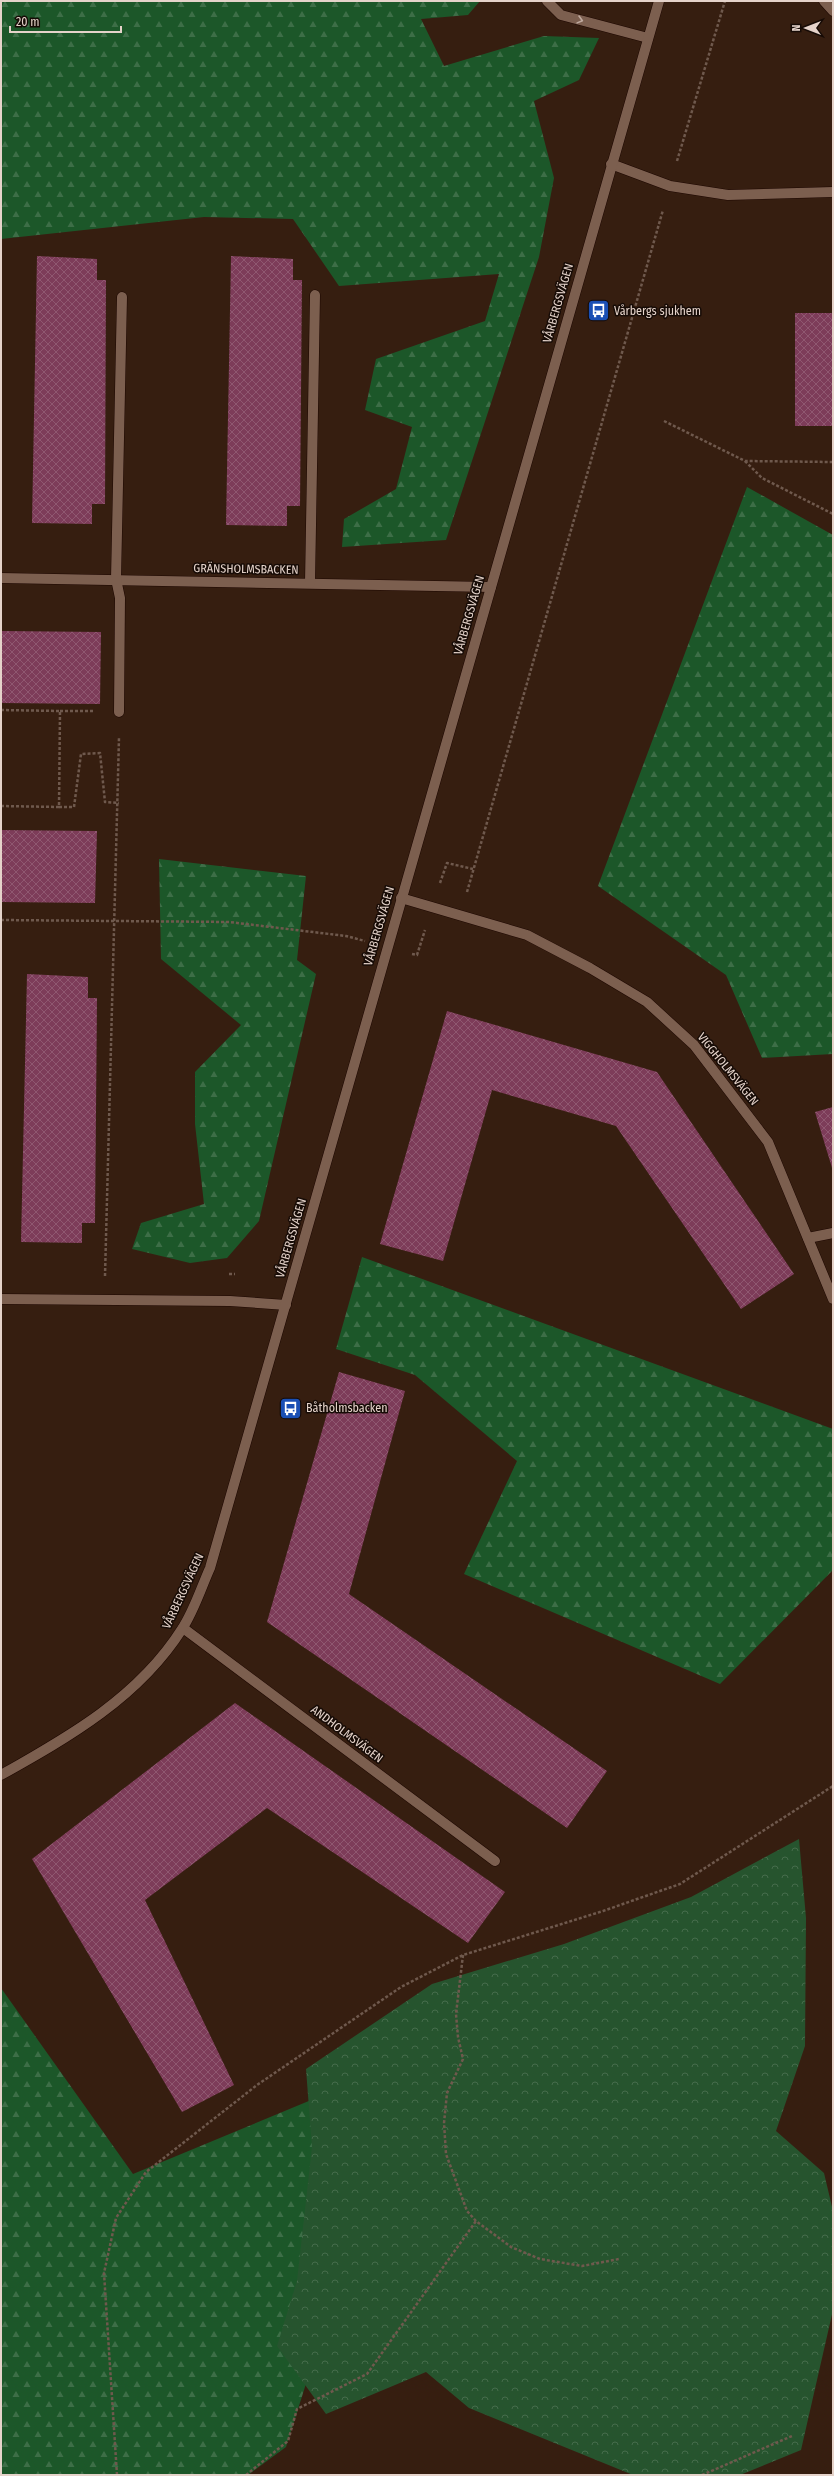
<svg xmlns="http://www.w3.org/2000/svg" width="834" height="2476" font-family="'Fira Sans Condensed',sans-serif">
  <defs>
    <pattern id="forest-firs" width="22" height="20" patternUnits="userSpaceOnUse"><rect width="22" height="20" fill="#1c5729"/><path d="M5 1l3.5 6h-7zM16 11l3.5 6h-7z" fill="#3d6e47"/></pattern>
    <pattern id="park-crowns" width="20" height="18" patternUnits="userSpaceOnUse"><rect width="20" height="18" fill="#26542e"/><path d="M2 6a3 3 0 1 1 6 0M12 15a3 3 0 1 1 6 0" fill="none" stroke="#456c4b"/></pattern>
    <pattern id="building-cross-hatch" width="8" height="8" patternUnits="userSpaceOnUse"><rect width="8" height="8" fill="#7d3c59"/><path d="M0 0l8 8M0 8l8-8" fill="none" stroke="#8f5770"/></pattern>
  </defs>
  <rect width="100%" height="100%" fill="#361e10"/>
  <g fill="url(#forest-firs)">
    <polygon points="1,1 480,1 468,15 421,19 444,66 544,36 599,38 579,80 534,101 554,178 539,257 446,540 342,547 344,519 396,489 412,427 365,410 376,359 485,321 499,274 339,286 293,219 204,217 1,239"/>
    <polygon points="747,487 833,535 833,1054 762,1058 726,975 598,886"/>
    <polygon points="159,859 306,876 297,960 316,974 259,1221 227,1258 190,1263 132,1249 141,1223 204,1204 195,1124 195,1072 241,1025 161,959"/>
    <polygon points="362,1257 833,1429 833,1570 720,1684 464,1574 517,1461 415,1375 336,1349"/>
    <polygon points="1,1988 133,2174 316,2098 347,2254 286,2447 248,2475 1,2475"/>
  </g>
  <polygon fill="url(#park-crowns)" points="799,1839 806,1918 805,2046 776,2131 824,2173 833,2211 833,2310 801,2450 740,2475 633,2475 469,2408 426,2372 326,2414 277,2346 297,2281 312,2147 306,2069 432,1984 564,1944 691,1897"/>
  <g fill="url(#building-cross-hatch)">
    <polygon points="37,256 97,259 97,280 106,280 105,504 92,504 92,524 32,523"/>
    <polygon points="231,256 293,259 293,280 302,280 300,506 287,506 287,526 226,525"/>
    <rect x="795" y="313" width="38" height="113"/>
    <polygon points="1,631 101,632 100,704 1,703"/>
    <polygon points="1,830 97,831 95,903 1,902"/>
    <polygon points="27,974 88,977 88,998 97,998 95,1223 82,1223 82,1243 21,1242"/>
    <polygon points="447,1011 657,1072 794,1274 741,1309 616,1126 492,1090 443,1261 380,1244"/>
    <polygon points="833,1107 833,1171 815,1112"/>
    <polygon points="339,1372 405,1391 349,1594 607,1771 567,1828 267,1622"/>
    <polygon points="235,1703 505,1892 468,1943 267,1808 145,1900 234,2085 182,2112 32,1859"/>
  </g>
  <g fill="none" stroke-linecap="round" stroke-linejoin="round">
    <defs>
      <g id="minor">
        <polyline points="547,1 561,15 648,38"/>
        <polyline points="824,1 833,11"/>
        <polyline points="611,164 670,186 728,195 833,192"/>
        <polyline points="1,578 491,587"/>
        <polyline points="310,583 315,295"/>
        <polyline points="119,712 120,598 116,579 122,297"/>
        <polyline points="401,898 527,935 590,968 647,1002 694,1045 768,1142 833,1299"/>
        <polyline points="808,1238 833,1233"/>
        <polyline points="1,1299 230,1301 286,1305"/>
        <polyline points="183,1628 495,1861"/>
        <path d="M1,1775C69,1737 139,1697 182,1629C194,1611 201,1588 210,1568L659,1"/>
      </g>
    </defs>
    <use href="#minor" stroke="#1d0700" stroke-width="11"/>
    <g stroke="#6f594d" stroke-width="2.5" stroke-dasharray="3 2" stroke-linecap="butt">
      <polyline points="677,161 725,1"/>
      <polyline points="664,421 745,461 833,462"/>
      <polyline points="745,461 762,478 833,514"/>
      <polyline points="1,710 60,711 59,807 1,806"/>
      <polyline points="60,711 93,711"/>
      <polyline points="59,807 74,807 81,754 100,753 105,802 119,803"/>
      <polyline points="440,883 447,863 473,869"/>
      <polyline points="467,892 663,210"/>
      <polyline points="1,920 229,922 346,936 365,941"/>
      <polyline points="412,954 417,955 425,930"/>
      <polyline points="229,1274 235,1274"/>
      <polyline points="105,1276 119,737"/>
      <polyline points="463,1955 456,2014 458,2037 463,2059 447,2093 444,2123 446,2154 467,2211 476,2221 511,2247 540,2259 582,2266 619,2259"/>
      <polyline points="117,2475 104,2273 116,2218 146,2172 257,2085 401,1987 463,1955 603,1911 680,1884 833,1786"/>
      <polyline points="246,2475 288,2441 297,2409 367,2374 476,2221"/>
      <polyline points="702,2475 792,2436"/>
    </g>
    <use href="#minor" stroke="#7c5f4f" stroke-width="10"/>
  </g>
  <defs><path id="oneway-chevron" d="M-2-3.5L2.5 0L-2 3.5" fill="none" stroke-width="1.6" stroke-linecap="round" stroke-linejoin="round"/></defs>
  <use stroke="#c0aa9f" href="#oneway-chevron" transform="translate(580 20) rotate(15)"/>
  <defs>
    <symbol id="bus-square" viewBox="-11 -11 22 22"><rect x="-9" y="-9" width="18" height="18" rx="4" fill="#1a4fb4" stroke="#160b06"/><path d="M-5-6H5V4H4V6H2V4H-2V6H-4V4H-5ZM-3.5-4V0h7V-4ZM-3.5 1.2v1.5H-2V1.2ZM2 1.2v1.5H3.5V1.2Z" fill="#fff"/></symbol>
  </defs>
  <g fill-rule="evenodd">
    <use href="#bus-square" x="586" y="298" width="25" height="25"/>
    <use href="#bus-square" x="278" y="1396" width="25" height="25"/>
  </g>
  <g text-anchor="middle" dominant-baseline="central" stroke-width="3" stroke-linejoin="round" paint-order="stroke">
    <g font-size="12" fill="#e5d3ca" stroke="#160b06">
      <text transform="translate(558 303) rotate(-74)">VÅRBERGSVÄGEN</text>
      <text transform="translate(246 569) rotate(1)">GRÄNSHOLMSBACKEN</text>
      <text transform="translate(469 615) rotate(-74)">VÅRBERGSVÄGEN</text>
      <text transform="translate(379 926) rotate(-74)">VÅRBERGSVÄGEN</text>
      <text transform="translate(728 1069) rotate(51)">VIGGHOLMSVÄGEN</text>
      <text transform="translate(291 1238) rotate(-74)">VÅRBERGSVÄGEN</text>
      <text transform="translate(183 1591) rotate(-65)">VÅRBERGSVÄGEN</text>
      <text transform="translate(347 1734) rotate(37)">ANDHOLMSVÄGEN</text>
    </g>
    <g font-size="12" fill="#e5d3ca" stroke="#160b06" text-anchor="start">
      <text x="614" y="311">Vårbergs sjukhem</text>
      <text x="306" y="1408">Båtholmsbacken</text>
    </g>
  </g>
  <rect width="834" height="2476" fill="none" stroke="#e5d3ca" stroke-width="4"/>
  <g transform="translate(806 28) rotate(270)" stroke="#160b06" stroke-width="3" paint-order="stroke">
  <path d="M0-3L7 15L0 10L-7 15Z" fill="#e5d3ca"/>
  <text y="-6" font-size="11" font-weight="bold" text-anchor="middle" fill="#e5d3ca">N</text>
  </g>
  <path d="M10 26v6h111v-6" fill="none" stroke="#e5d3ca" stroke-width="2"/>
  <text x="16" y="26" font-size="12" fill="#e5d3ca" stroke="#160b06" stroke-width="3" paint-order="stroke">20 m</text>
</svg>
